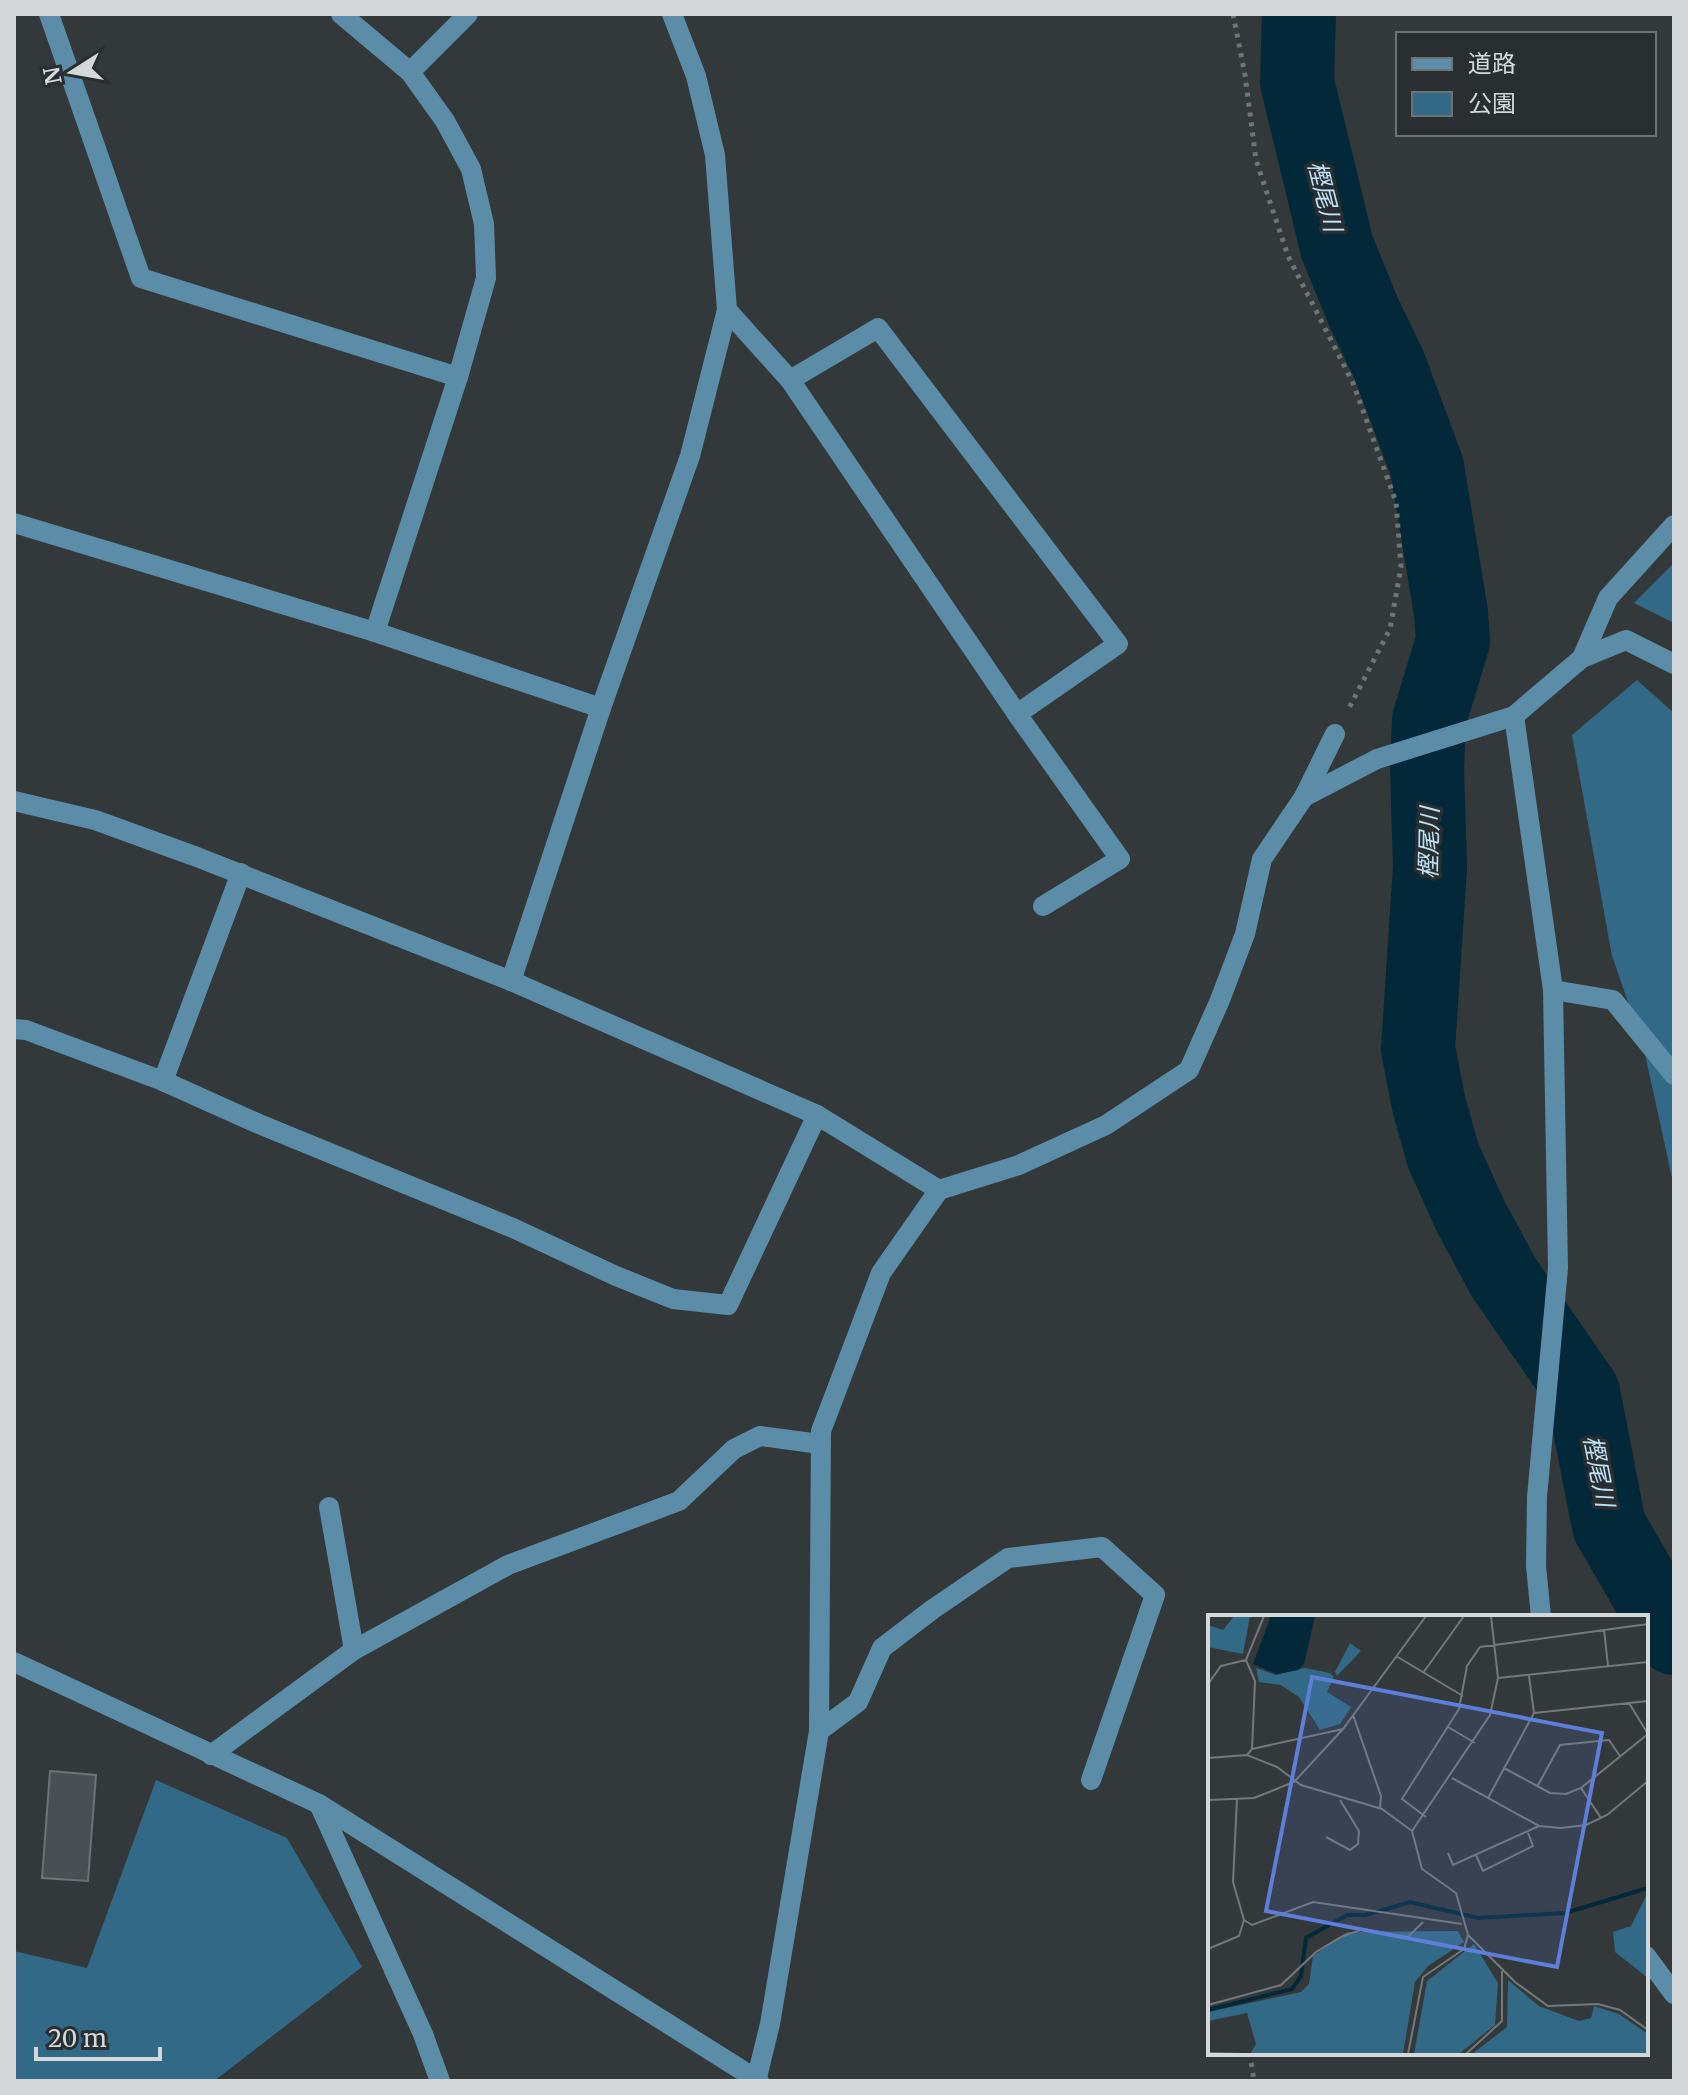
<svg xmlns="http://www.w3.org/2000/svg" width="1688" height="2095" font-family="Merriweather,'Noto Sans JP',serif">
  <rect width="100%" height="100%" fill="#33383b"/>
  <g fill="#326986">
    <polygon points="1674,563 1674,623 1634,603"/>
    <polygon points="1637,680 1674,713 1674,1187 1643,1045 1612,956 1572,735"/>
    <polygon points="156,1780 287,1838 362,1967 214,2081 14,2081 14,1951 87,1968"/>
  </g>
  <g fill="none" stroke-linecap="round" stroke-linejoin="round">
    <polyline stroke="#022839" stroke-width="74" points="1299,14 1297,82 1337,247 1364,313 1389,365 1427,467 1451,613 1453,641 1429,720 1427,769 1430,867 1418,1049 1429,1105 1443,1155 1470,1215 1504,1278 1583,1392 1609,1526 1674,1638"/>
  </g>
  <polygon fill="#494f52" stroke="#6c7275" stroke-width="2" points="50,1771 96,1775 88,1881 42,1878"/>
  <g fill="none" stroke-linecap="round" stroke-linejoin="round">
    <g stroke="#6f7477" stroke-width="5" stroke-dasharray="4 6" stroke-linecap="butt">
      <polyline points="1233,14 1245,75 1256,160 1288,256 1353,383 1396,502 1401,567 1390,629 1349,708"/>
      <polyline points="1250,2053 1254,2081"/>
    </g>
    <g stroke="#5c8da8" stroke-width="20">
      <polyline points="49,14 141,278 458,377"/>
      <polyline points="341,14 410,72 445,121 471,169 484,224 486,278 458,377 375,632"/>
      <polyline points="410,72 468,14"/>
      <polyline points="727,310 790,380 1017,714 1120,859 1043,906"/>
      <polyline points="790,380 878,328 1118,644 1017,714"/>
      <polyline points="14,523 375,632 601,708"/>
      <polyline points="1582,658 1608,598 1674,525"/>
      <polyline points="1514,716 1553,990 1558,1268 1537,1497 1536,1566 1541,1617"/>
      <polyline points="1304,797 1335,734"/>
      <polyline points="14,801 95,820 197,857 511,981 817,1115 939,1190"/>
      <polyline points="511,981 601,708 690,456 727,310 715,155 696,76 672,14"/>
      <polyline points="1553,990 1613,1000 1674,1075"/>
      <polyline points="14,1029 26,1030 163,1081 259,1124 513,1228 616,1276 673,1299 728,1305 817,1115"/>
      <polyline points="163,1081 241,873"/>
      <polyline points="329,1507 354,1650"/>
      <polyline points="14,1662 319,1804 759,2081"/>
      <polyline points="819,1731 858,1702 882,1648 933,1609 1008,1558 1102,1547 1155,1595 1091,1780"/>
      <polyline points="211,1755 354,1650 508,1565 679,1501 734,1449 760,1436 820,1444"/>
      <polyline points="319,1804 423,2034 440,2081"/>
      <polyline points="1646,1956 1674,1994"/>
      <polyline points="756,2081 770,2024 819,1731 821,1431 881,1273 939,1190 1019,1165 1106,1125 1189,1070 1220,1000 1245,934 1262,859 1304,797 1377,759 1514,716 1582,658 1626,640 1674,664"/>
    </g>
  </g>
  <g text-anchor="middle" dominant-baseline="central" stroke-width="7" stroke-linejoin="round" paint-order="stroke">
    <g font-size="24" font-style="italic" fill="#bee2f7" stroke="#292e31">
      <text transform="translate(1325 196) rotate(76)">樫尾川</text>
      <text transform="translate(1429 843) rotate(-89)">樫尾川</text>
      <text transform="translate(1599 1471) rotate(79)">樫尾川</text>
    </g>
  </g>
  <g transform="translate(1208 1615)">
    <rect width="440" height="440" fill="#33383b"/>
    <path d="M26,1H42L35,39L0,32V10L15,15ZM142,28L153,36L129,61L127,57ZM48,53L68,60L97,53L122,58L126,62L119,77L143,92L132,109L112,115L91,82L73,70L51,67ZM440,277V363L407,337L405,317L423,311ZM250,316L256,327L220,351L207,367L195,439H42L48,429L39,398L0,406V397L93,377L101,369L105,341L139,317ZM266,329L290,368L287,410L251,439H206L219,366ZM300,365L331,391L371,406L383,403L386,391L411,399L440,419V439H264L299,412Z" fill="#326986"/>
    <path d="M63,1H107L96,49L90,55L69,59L45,49Z" fill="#022839"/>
    <path fill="none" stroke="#022839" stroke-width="4" d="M0,395L84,374L93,361L98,323L139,300H158L202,287L270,303L357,298L440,273"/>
    <path fill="none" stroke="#74787b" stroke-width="2" d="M396,14L400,51M188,41L255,81M38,45L47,66L44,134M215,58L256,1M290,63L440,47M0,69L13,51L38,45L56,1M421,88L440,119M326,98L440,86M145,100L173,181L172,193M240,112L267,128M39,140L44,134L135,114M0,143L39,140L69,152L93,170L174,194L204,216L214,254L248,278L260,320L307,367L340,391L390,389L412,395L440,415M296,153L342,178L358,179L373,173L440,119M244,163L331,211L353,213L378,210L399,200L440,166M329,172L352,130L401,125L412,141M373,173L393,203M280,183L326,98L321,61M0,185L46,183L86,167L135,114L218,1M218,202L194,184L251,94L259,51L272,32L440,9M204,216L282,100L290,63L283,1M118,222L142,235L150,229L151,216L132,185M240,238L245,250L331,211M268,240L275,256L325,231L320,218M36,305L44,310L105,287L254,309M0,334L31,321L36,305L25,267L29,184M0,390L73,370L108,337L133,322L155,314L200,322L215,307M0,438L36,439M200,439L215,362L256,334L260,320M258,439L294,406V356"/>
    <path fill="#5d7ed9" fill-opacity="0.15" stroke="#5d7ed9" stroke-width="4" d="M104,62L394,118L349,352L58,296Z"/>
    <rect width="440" height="440" fill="none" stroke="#d5d8db" stroke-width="4"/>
  </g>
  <rect width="1688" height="2095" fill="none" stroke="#d5d8db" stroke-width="32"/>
  <rect x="1396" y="32" width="260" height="104" fill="#292e31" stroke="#6e7275" stroke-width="2"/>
  <rect x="1412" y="58" width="40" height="12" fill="#5c8da8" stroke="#6e7275" stroke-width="2"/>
  <text x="1468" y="72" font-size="24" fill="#d5d8db">道路</text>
  <rect x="1412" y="92" width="40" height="24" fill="#326986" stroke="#6e7275" stroke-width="2"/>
  <text x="1468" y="112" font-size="24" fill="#d5d8db">公園</text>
  <g transform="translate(72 72) rotate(259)" stroke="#292e31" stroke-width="6" paint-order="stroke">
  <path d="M0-6L14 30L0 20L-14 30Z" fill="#d5d8db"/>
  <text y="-12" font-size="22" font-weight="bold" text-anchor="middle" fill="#d5d8db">N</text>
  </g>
  <path d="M36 2047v12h124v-12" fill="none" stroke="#d5d8db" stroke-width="4"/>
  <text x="48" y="2047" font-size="24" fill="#d5d8db" stroke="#292e31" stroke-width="6" paint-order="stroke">20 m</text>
</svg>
